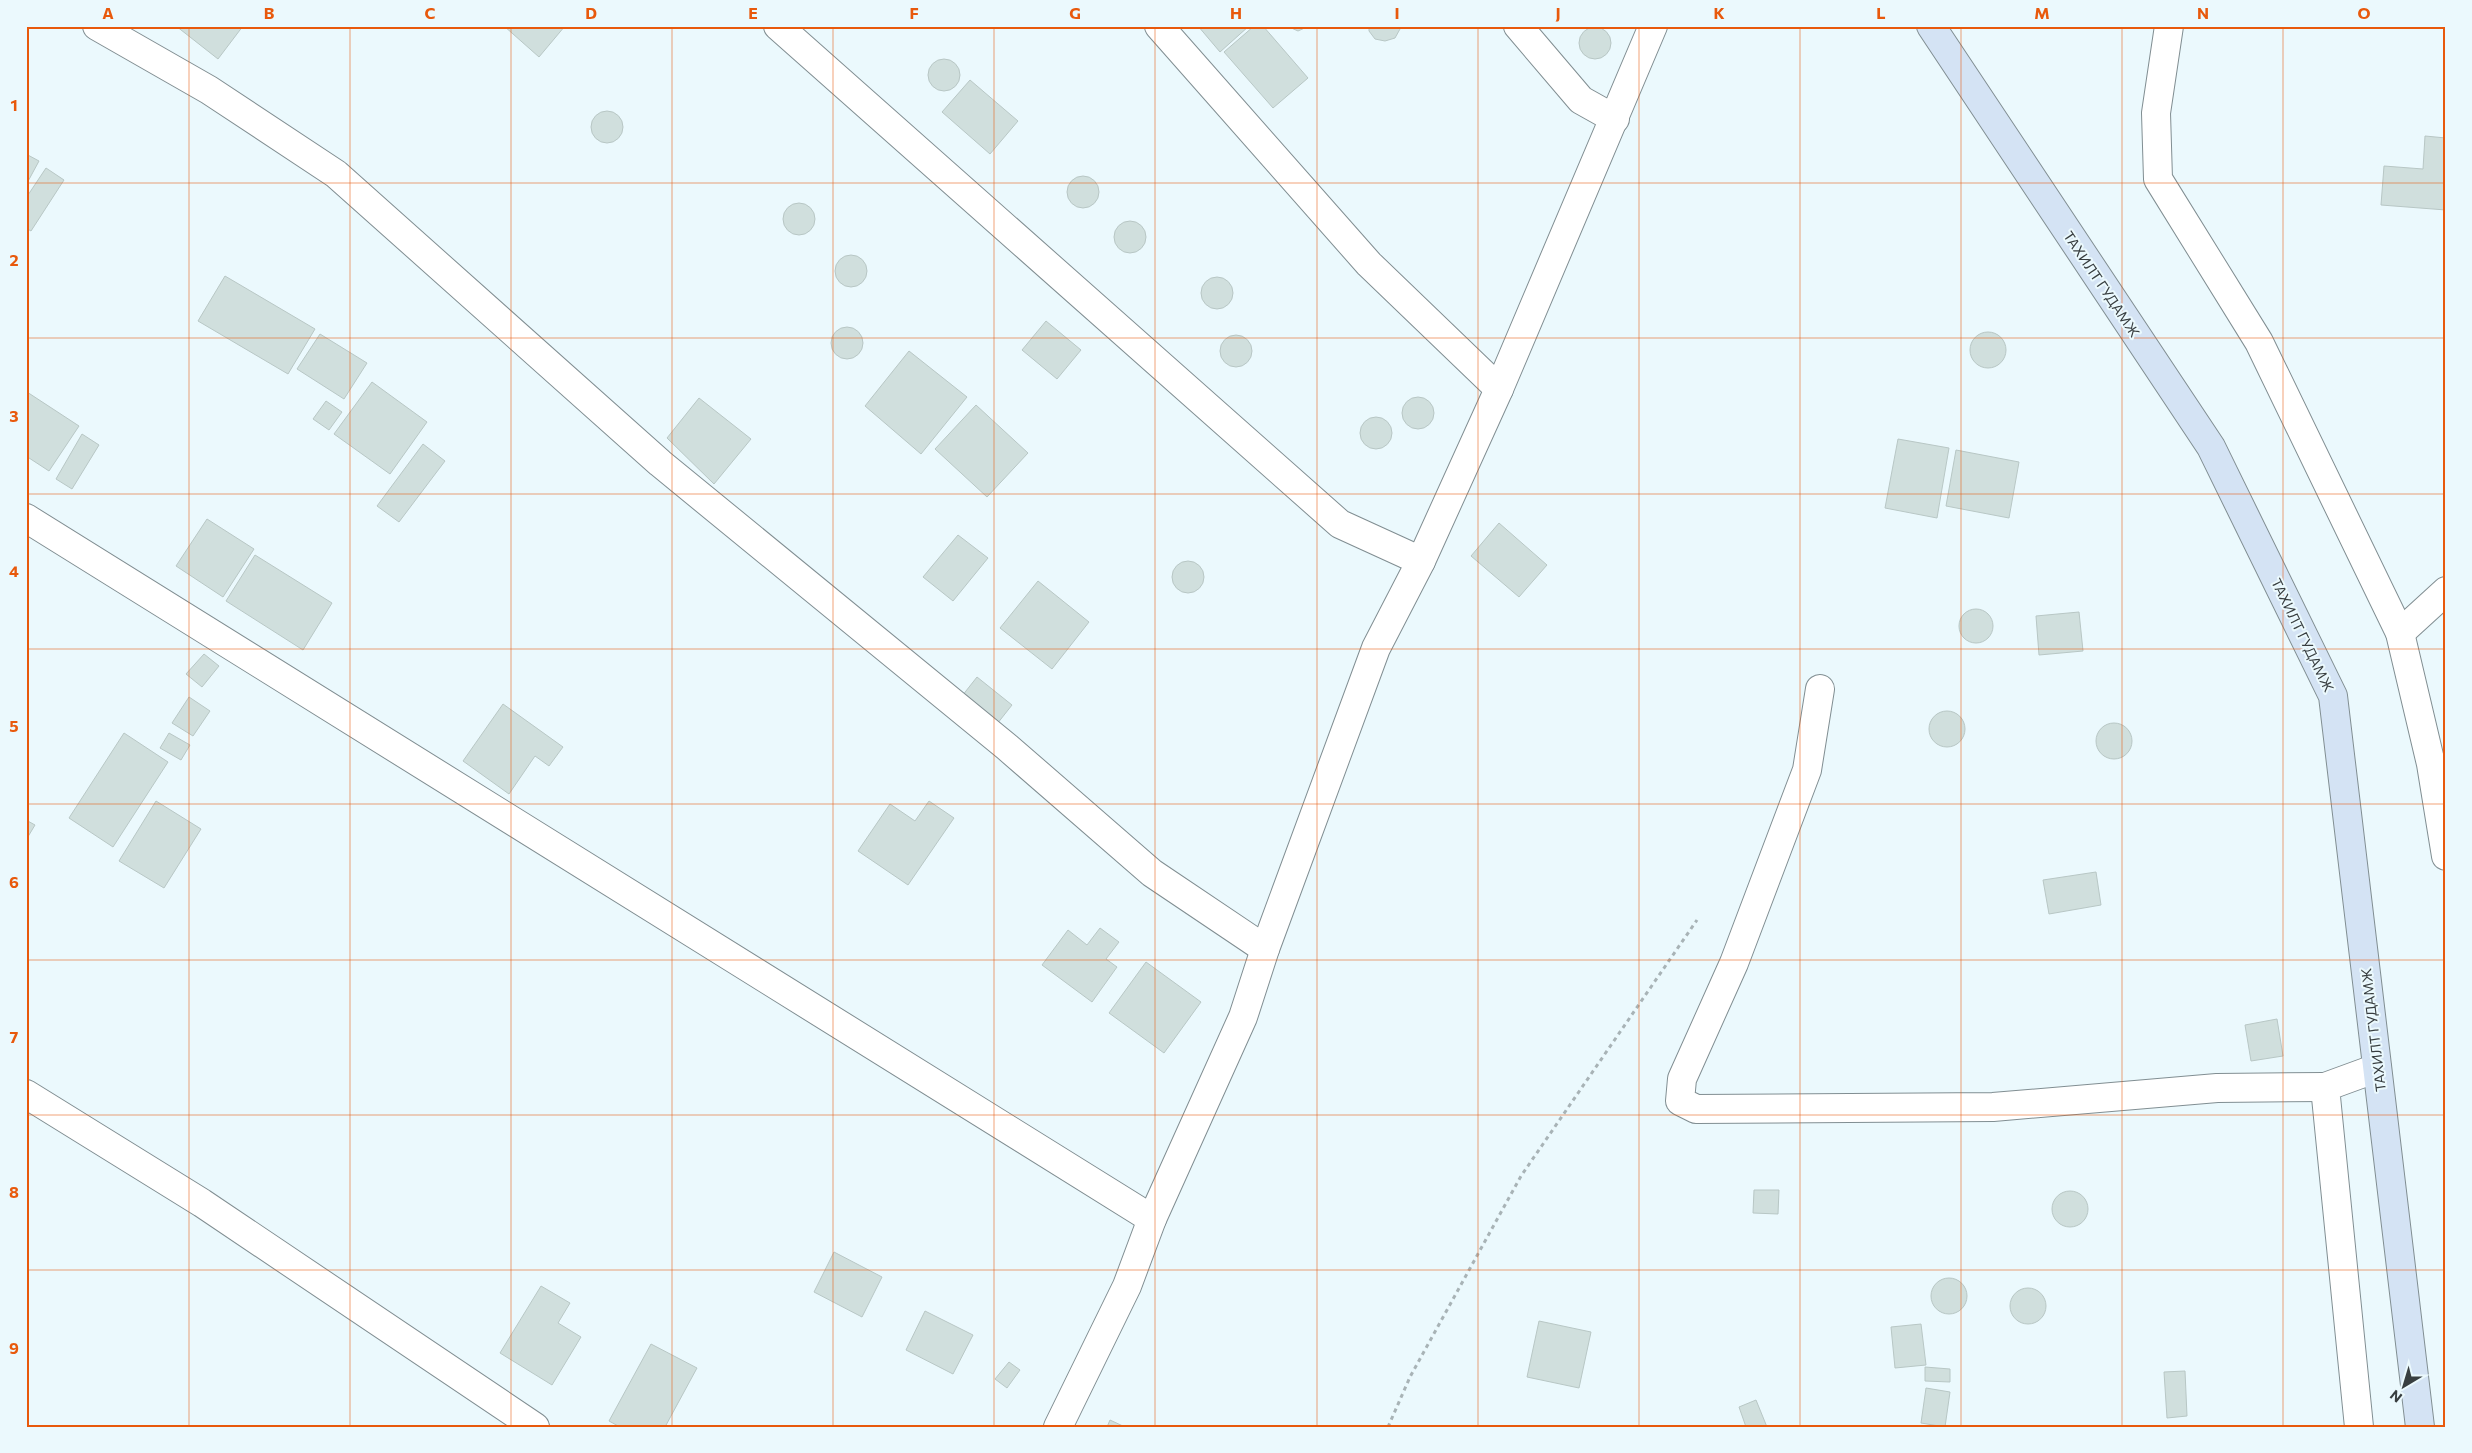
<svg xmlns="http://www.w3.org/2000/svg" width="2472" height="1453" font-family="Commissioner,sans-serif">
  <rect width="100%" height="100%" fill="#ebf9fd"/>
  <g fill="#d0dfdd" stroke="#b8c7c5">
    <polygon points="176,26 243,26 218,59"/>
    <polygon points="504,26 565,26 539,57"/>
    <polygon points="1198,26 1249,26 1220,52"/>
    <polygon points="1254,26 1263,26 1308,78 1273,108 1224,52"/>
    <polygon points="1287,26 1309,26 1298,31"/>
    <polygon points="1369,26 1400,26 1400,29 1395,38 1385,41 1375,39 1369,31"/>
    <circle cx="1595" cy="43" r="16"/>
    <circle cx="944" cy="75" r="16"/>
    <polygon points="970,80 1018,121 990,154 942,112"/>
    <circle cx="607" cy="127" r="16"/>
    <polygon points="2425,136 2446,138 2446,210 2381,205 2384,166 2423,169"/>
    <polygon points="26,154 39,161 26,185"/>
    <polygon points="46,168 64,180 31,231 26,228 26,198"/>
    <circle cx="1083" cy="192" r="16"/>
    <circle cx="799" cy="219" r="16"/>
    <circle cx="1130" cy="237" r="16"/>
    <circle cx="851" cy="271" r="16"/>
    <polygon points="225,276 315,329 288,374 198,321"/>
    <circle cx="1217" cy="293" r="16"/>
    <polygon points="1046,321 1081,350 1057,379 1022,350"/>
    <circle cx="847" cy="343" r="16"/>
    <circle cx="1988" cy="350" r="18"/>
    <polygon points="320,334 367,363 344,399 297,369"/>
    <circle cx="1236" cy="351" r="16"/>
    <polygon points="909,351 967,397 921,454 865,406"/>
    <polygon points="372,382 427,422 390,474 334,434"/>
    <polygon points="27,392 79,426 49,471 26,456"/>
    <circle cx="1418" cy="413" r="16"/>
    <polygon points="699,398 751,439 714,484 667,438"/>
    <polygon points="326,401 342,412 329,430 313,419"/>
    <polygon points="976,405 1028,453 987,497 935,449"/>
    <circle cx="1376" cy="433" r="16"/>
    <polygon points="82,434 99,445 72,489 56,479"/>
    <polygon points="1898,439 1949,448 1937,518 1885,508"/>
    <polygon points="423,444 445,461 399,522 377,506"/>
    <polygon points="1956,450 2019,462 2009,518 1946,506"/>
    <polygon points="207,519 254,549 223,597 176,566"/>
    <polygon points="1499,523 1547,565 1519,597 1471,556"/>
    <polygon points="958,535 988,558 953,601 923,577"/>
    <polygon points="255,555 332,603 303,650 226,601"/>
    <circle cx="1188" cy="577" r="16"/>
    <polygon points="1038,581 1089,622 1052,669 1000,628"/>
    <circle cx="1976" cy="626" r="17"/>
    <polygon points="2079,612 2083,651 2039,655 2036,616"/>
    <polygon points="204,654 219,666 202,687 186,674"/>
    <polygon points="977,677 1012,705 997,724 962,696"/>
    <polygon points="189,697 210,711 193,736 172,723"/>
    <polygon points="503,704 563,747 549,766 535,756 509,794 463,761"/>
    <circle cx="1947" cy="729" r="18"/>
    <circle cx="2114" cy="741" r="18"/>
    <polygon points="124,733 168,762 113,847 69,818"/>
    <polygon points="169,733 190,745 181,760 160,748"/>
    <polygon points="156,801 201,829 164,888 119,861"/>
    <polygon points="929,801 954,818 908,885 858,851 890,804 915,821"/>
    <polygon points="26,820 35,825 26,840"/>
    <polygon points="2096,872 2101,905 2049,914 2043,880"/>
    <polygon points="1100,928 1119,942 1106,959 1117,967 1092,1002 1042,965 1068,930 1087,945"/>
    <polygon points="1146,962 1201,1002 1164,1053 1109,1013"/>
    <polygon points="2277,1019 2283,1056 2251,1061 2245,1025"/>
    <polygon points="1754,1190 1779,1190 1778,1214 1753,1213"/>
    <circle cx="2070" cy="1209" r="18"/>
    <polygon points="834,1252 882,1277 862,1317 814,1292"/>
    <circle cx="1949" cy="1296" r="18"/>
    <polygon points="541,1286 570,1303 558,1323 581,1337 552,1385 500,1353"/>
    <circle cx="2028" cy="1306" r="18"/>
    <polygon points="925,1311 973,1335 953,1374 906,1350"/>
    <polygon points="1539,1321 1591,1332 1579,1388 1527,1377"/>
    <polygon points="1921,1324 1926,1365 1895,1368 1891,1327"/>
    <polygon points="651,1344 697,1368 665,1427 620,1427 609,1421"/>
    <polygon points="1009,1362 1020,1370 1007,1388 995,1379"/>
    <polygon points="1925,1367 1950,1369 1950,1382 1925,1381"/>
    <polygon points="2185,1371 2187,1416 2167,1418 2164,1372"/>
    <polygon points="1926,1388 1950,1392 1945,1427 1921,1423"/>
    <polygon points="1756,1400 1767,1427 1746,1427 1739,1407"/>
    <polygon points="1110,1420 1125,1427 1107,1427"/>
  </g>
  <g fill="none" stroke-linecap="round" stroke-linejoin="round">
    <defs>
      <g id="minor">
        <polyline points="97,26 209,90 336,174 660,463 1007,747 1152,873 1265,949"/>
        <polyline points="778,26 1340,524 1421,561"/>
        <polyline points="1159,26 1369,264 1499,389"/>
        <polyline points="1518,26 1581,100 1615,119"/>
        <polyline points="2169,26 2156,113 2158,179 2259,342 2400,633 2431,764 2446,856"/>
        <polyline points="26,518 1152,1219"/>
        <polyline points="2400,633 2446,591"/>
        <polyline points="1820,689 1807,770 1734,963 1682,1079 1680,1101 1696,1109 1993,1107 2217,1088 2325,1087"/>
        <polyline points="26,1094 202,1203 535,1427"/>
        <polyline points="1058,1427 1127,1286 1152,1219 1243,1017 1265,949 1376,648 1421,561 1499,389 1653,26"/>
        <polyline points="2359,1427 2325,1087 2377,1068"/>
      </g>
      <polyline id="secondary" points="1931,26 2211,447 2333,696 2420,1427"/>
    </defs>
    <use href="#minor" stroke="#818e92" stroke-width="30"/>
    <use href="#secondary" stroke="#818e92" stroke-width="30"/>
    <polyline stroke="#a8b3b6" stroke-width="3" stroke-dasharray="4 4" stroke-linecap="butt" points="1388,1427 1410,1377 1521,1176 1697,920"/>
    <use href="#minor" stroke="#fff" stroke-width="28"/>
    <use href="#secondary" stroke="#d4e3f4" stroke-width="28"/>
  </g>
  <path fill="none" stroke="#e8590c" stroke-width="1" stroke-opacity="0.55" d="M189,26V1427M350,26V1427M511,26V1427M672,26V1427M833,26V1427M994,26V1427M1155,26V1427M1317,26V1427M1478,26V1427M1639,26V1427M1800,26V1427M1961,26V1427M2122,26V1427M2283,26V1427M26,183H2446M26,338H2446M26,494H2446M26,649H2446M26,804H2446M26,960H2446M26,1115H2446M26,1270H2446"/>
  <g text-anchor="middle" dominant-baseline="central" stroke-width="4" stroke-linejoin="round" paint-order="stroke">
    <g font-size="14" fill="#383e40" stroke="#ebf9fd">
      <text transform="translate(2102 284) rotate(56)">ТАХИЛТ ГУДАМЖ</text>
      <text transform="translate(2303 635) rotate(64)">ТАХИЛТ ГУДАМЖ</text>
      <text transform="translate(2373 1030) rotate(-97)">ТАХИЛТ ГУДАМЖ</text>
    </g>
  </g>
  <rect width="2472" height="1453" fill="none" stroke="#ebf9fd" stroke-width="55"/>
  <g transform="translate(2404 1386) rotate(218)" stroke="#ebf9fd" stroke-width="4" paint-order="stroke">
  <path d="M0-4L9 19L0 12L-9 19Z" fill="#383e40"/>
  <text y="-8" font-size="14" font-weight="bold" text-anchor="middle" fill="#383e40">N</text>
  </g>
  <rect x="28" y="28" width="2416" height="1398" fill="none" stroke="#e8590c" stroke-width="2"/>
  <g font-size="16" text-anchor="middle" font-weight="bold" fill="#e8590c">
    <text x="108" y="19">A</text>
    <text x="269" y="19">B</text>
    <text x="430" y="19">C</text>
    <text x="591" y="19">D</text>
    <text x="753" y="19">E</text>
    <text x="914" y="19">F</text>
    <text x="1075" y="19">G</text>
    <text x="1236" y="19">H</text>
    <text x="1397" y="19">I</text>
    <text x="1558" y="19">J</text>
    <text x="1719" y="19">K</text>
    <text x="1881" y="19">L</text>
    <text x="2042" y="19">M</text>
    <text x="2203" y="19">N</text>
    <text x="2364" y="19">O</text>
    <text x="14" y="111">1</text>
    <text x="14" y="266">2</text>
    <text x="14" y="422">3</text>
    <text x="14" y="577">4</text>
    <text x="14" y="732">5</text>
    <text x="14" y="888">6</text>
    <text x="14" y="1043">7</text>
    <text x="14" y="1198">8</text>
    <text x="14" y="1354">9</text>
  </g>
</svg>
